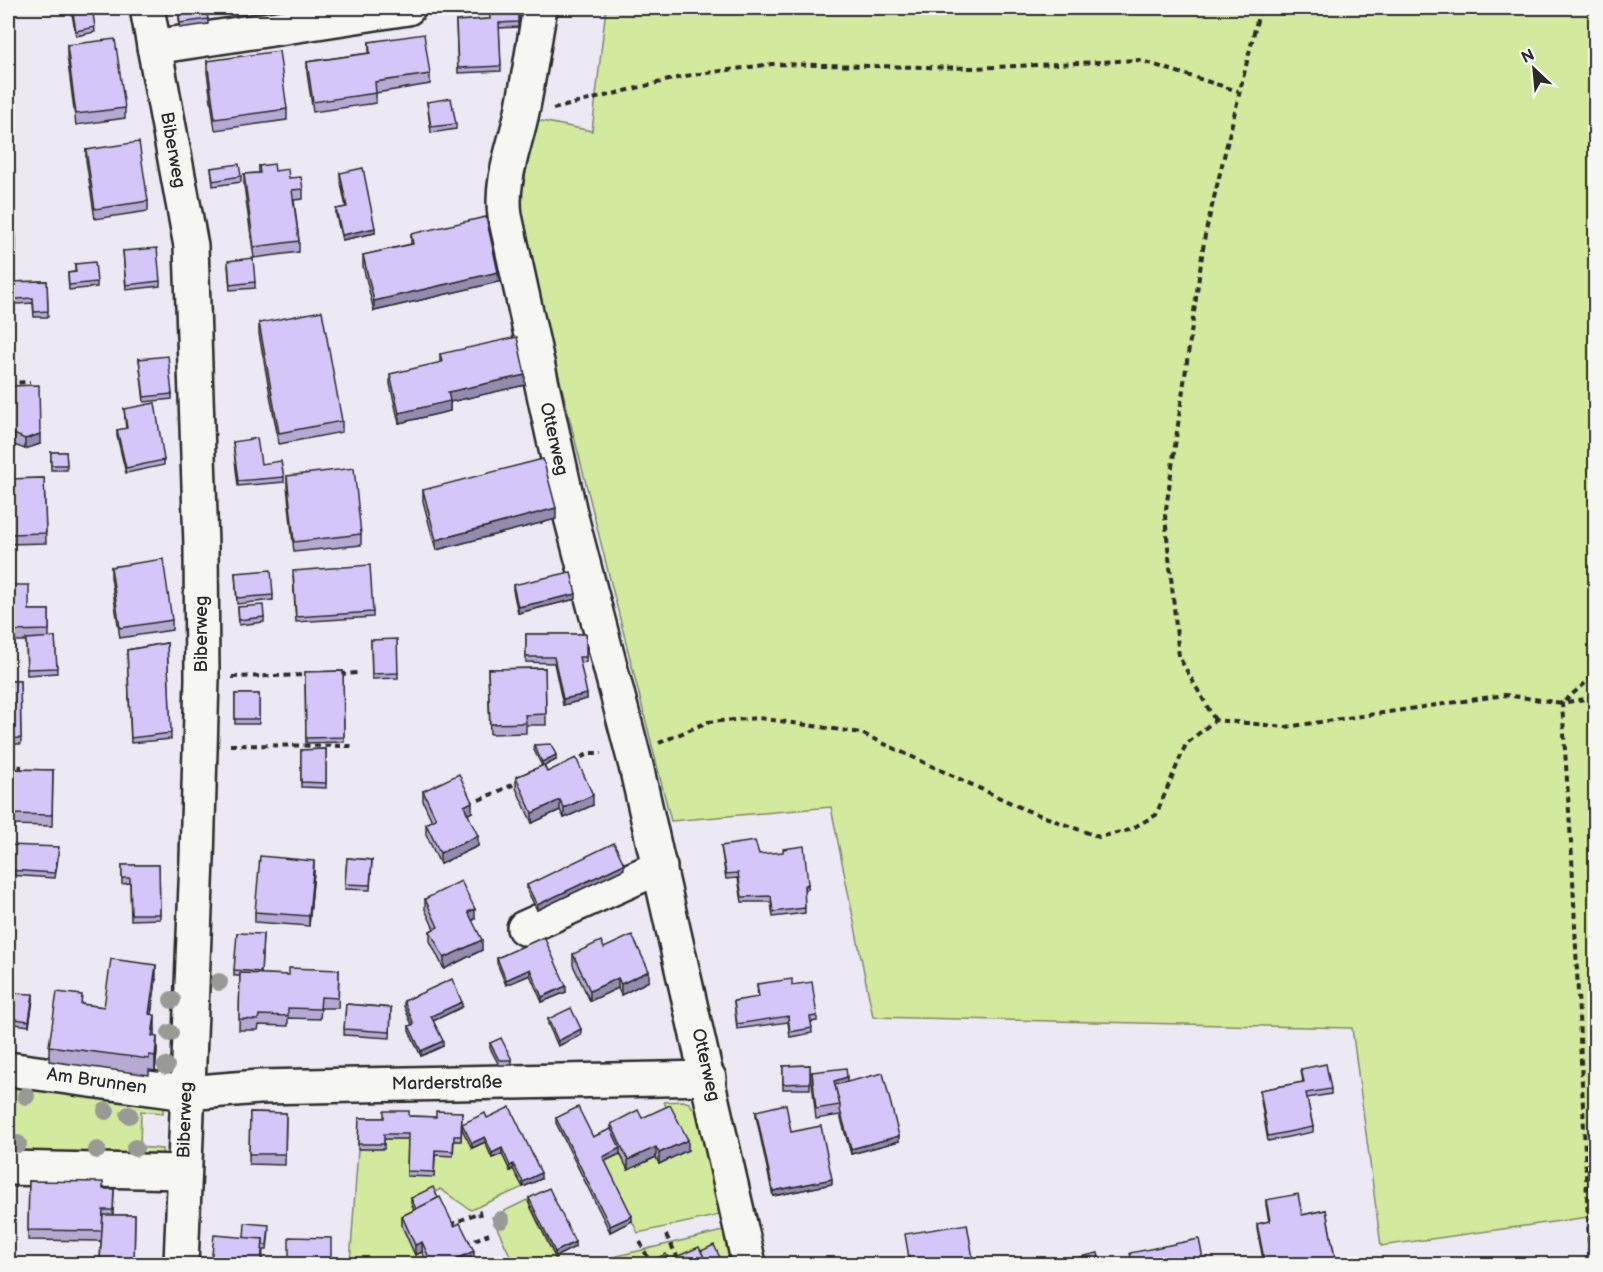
<svg xmlns="http://www.w3.org/2000/svg" width="1603" height="1272" font-family="'Balsamiq Sans',sans-serif">
  <rect width="100%" height="100%" fill="#ece8f4"/>
  <filter id="ink" filterUnits="userSpaceOnUse"><feTurbulence type="fractalNoise" baseFrequency=".0167" numOctaves="2"/><feDisplacementMap in="SourceGraphic" scale="12" xChannelSelector="R" yChannelSelector="G"/><feConvolveMatrix kernelMatrix="1 2 1 2 8 2 1 2 1" color-interpolation-filters="sRGB"/></filter>
  <g filter="url(#ink)">
    <g fill="#d2e99e" stroke="#7e8a64" stroke-width="1.5">
      <polygon points="606,8 1595,8 1595,1216 1381,1246 1352,1028 873,1017 831,807 671,821 518,214 536,120 592,131"/>
      <polygon points="8,1087 163,1105 163,1113 141,1111 140,1147 162,1149 163,1161 8,1153"/>
      <polygon points="683,1101 689,1103 699,1116 720,1215 638,1233 603,1162 620,1154 628,1170 656,1157 659,1164 687,1150 664,1102"/>
      <path d="M462,1129L472,1148L485,1142L492,1158L502,1154L510,1170L513,1169L523,1187L471,1210L440,1189C417,1202 417,1232 415,1255L422,1252L427,1264H350L358,1149H383L384,1139H408L434,1177L435,1155L454,1141H461Z"/>
      <polygon points="527,1200 557,1262 553,1264 514,1264 492,1217"/>
      <polygon points="723,1231 731,1264 601,1264 617,1256"/>
    </g>
    <g fill="none" stroke-linecap="round" stroke-linejoin="round">
      <defs>
        <g id="minor">
          <polyline points="147,8 191,246 201,546 202,678 197,859 181,1264"/>
          <path d="M540,8C534,42 529,77 522,112C515,146 500,180 505,216L570,513L636,766L749,1264"/>
          <polyline points="154,47 408,8"/>
          <polyline points="524,928 660,867"/>
          <polyline points="8,1069 186,1093 259,1087 709,1078"/>
          <polyline points="8,1168 183,1172"/>
        </g>
      </defs>
      <use href="#minor" stroke="#2b2b2b" stroke-width="38"/>
      <g stroke="#2b2b2b" stroke-width="4" stroke-dasharray="6 4.5" stroke-linecap="butt">
        <polyline points="553,109 685,76 772,64 973,68 1139,60 1238,91"/>
        <polyline points="8,192 12,191"/>
        <polyline points="8,383 30,382"/>
        <polyline points="340,674 358,673"/>
        <polyline points="232,677 309,675"/>
        <polyline points="1215,720 1179,657 1165,516 1205,235 1260,8"/>
        <polyline points="659,743 708,722 759,718 861,733 1026,810 1099,837 1129,830 1156,815 1186,744 1215,720 1286,727 1505,695 1562,703 1596,674"/>
        <polyline points="230,745 355,746"/>
        <polyline points="572,762 590,753 602,753"/>
        <polyline points="8,766 22,767"/>
        <polyline points="479,800 519,782"/>
        <polyline points="450,1225 479,1212 480,1216"/>
        <polyline points="666,1235 681,1264"/>
        <polyline points="640,1242 651,1264"/>
        <polyline points="465,1244 489,1234"/>
        <polyline points="1590,1264 1572,858 1562,703 1596,697"/>
      </g>
      <use href="#minor" stroke="#f6f6f2" stroke-width="33"/>
    </g>
    <g fill="#999a95">
      <circle cx="219" cy="982" r="9"/>
      <circle cx="172" cy="1000" r="9"/>
      <circle cx="170" cy="1033" r="9"/>
      <circle cx="166" cy="1066" r="9"/>
      <circle cx="26" cy="1096" r="9"/>
      <circle cx="106" cy="1111" r="9"/>
      <circle cx="129" cy="1115" r="9"/>
      <circle cx="18" cy="1144" r="9"/>
      <circle cx="135" cy="1148" r="9"/>
      <circle cx="97" cy="1150" r="9"/>
      <circle cx="501" cy="1220" r="9"/>
    </g>
    <g fill="#b6aad5" stroke="#2b2b2b" stroke-width="1.5">
      <polygon points="71,8 92,8 95,32 76,36"/>
      <polygon points="178,8 208,19 208,24 180,28"/>
      <polygon points="518,8 518,27 499,28 501,71 458,73 456,21 489,19"/>
      <polygon points="369,42 430,74 430,84 376,93 376,103 313,112 307,73 307,62 369,53"/>
      <polygon points="67,45 125,108 125,118 76,125 67,55"/>
      <polygon points="207,61 287,109 287,120 215,130 207,72"/>
      <polygon points="427,102 456,124 456,129 431,133"/>
      <polygon points="86,150 148,201 148,211 95,219 86,160"/>
      <polygon points="259,166 275,171 289,178 303,189 303,199 294,200 299,241 299,252 254,258 244,185 244,174 259,173"/>
      <polygon points="211,168 241,176 241,182 213,186"/>
      <polygon points="340,173 375,233 342,240 336,215 336,209 346,207 340,178"/>
      <polygon points="8,194 16,242 16,252 8,253"/>
      <polygon points="411,234 498,282 374,311 363,266 363,255 411,244"/>
      <polygon points="123,251 160,281 160,286 126,290"/>
      <polygon points="75,264 97,282 97,287 69,290 68,273 75,272"/>
      <polygon points="228,266 255,282 255,288 230,290"/>
      <polygon points="47,281 48,317 34,317 33,303 16,304 10,300 8,300 8,282"/>
      <polygon points="259,323 342,421 342,432 279,444 259,334"/>
      <polygon points="440,354 525,385 450,402 450,411 399,423 390,384 390,374 440,363"/>
      <polygon points="139,359 172,394 172,399 144,402"/>
      <polygon points="8,386 40,444 25,449 14,445"/>
      <polygon points="124,409 164,460 164,465 126,473 117,436 117,430 126,429"/>
      <polygon points="233,442 261,464 284,477 284,482 238,486"/>
      <polygon points="51,452 66,452 67,470 51,470"/>
      <polygon points="287,476 361,534 361,545 294,552 287,486"/>
      <polygon points="44,478 46,543 8,544 8,479"/>
      <polygon points="423,490 556,519 436,550 423,501"/>
      <polygon points="111,567 172,620 172,630 120,638 111,577"/>
      <polygon points="235,573 273,595 273,600 237,604"/>
      <polygon points="293,576 373,612 373,617 296,622"/>
      <polygon points="8,585 29,610 49,610 49,638 55,637 57,673 27,675 26,641 8,641"/>
      <polygon points="513,585 576,599 518,613 513,590"/>
      <polygon points="238,607 264,617 264,622 239,625"/>
      <polygon points="526,634 586,634 586,662 580,663 587,699 563,705 554,663 526,662"/>
      <polygon points="371,640 398,673 398,678 372,679"/>
      <polygon points="167,643 171,739 131,743 127,650"/>
      <polygon points="545,668 546,725 526,725 526,733 490,734 488,669"/>
      <polygon points="343,671 344,742 306,743 305,672"/>
      <polygon points="8,681 20,681 21,744 8,744"/>
      <rect x="235" y="694" width="24" height="30"/>
      <polygon points="534,745 556,760 544,766 547,772 593,805 564,818 560,810 532,823 516,788 516,777 542,766 534,750"/>
      <polygon points="326,749 326,788 301,787 301,750"/>
      <polygon points="8,769 53,770 52,826 8,825"/>
      <polygon points="423,791 472,812 468,814 478,846 440,864 426,834 426,824 432,821 423,801"/>
      <polygon points="8,845 59,852 55,878 8,875"/>
      <polygon points="721,846 759,854 808,889 804,891 805,913 773,917 771,902 742,902 738,878 726,879"/>
      <polygon points="347,858 372,860 370,890 345,889"/>
      <polygon points="122,865 159,865 160,919 131,920 130,883 122,884"/>
      <polygon points="624,869 537,910 527,890 527,885"/>
      <polygon points="314,871 309,926 255,922 255,912"/>
      <polygon points="425,899 475,919 472,921 482,950 444,969 430,941 430,931 434,929 425,909"/>
      <polygon points="263,934 261,974 289,975 339,970 338,1008 321,1008 320,1019 288,1018 288,1026 259,1025 258,1030 239,1030 240,976 234,976 234,970"/>
      <polygon points="544,937 566,992 542,1002 530,975 506,985 497,963 497,958"/>
      <polygon points="604,948 649,981 621,995 618,988 590,1001 573,965 573,954"/>
      <polygon points="156,980 151,1015 155,1030 154,1037 157,1052 155,1071 149,1070 149,1075 49,1061 49,1046 82,1004 104,1007"/>
      <polygon points="757,984 792,985 817,1016 817,1021 811,1022 812,1033 790,1037 788,1022 737,1029 734,1001 758,998"/>
      <polygon points="8,993 33,999 29,1026 8,1023"/>
      <polygon points="404,1001 462,1007 433,1021 443,1046 421,1056 409,1031 409,1026 412,1025 404,1006"/>
      <polygon points="346,1004 391,1008 390,1038 344,1035"/>
      <polygon points="548,1019 581,1035 558,1046 548,1024"/>
      <polygon points="490,1043 512,1060 512,1065 499,1065 490,1048"/>
      <polygon points="810,1065 810,1089 783,1089 783,1066"/>
      <polygon points="1301,1069 1331,1089 1331,1094 1307,1098 1313,1127 1313,1132 1268,1141 1260,1095 1260,1090 1303,1082"/>
      <polygon points="812,1072 847,1082 899,1141 851,1154 840,1115 816,1119 812,1082"/>
      <polygon points="756,1111 791,1132 832,1184 773,1196 756,1116"/>
      <polygon points="250,1112 286,1113 285,1165 249,1164"/>
      <polygon points="462,1112 461,1141 454,1141 453,1156 435,1155 434,1177 407,1176 408,1139 384,1139 384,1149 358,1149 359,1118 384,1118 409,1116 436,1117"/>
      <polygon points="487,1118 541,1179 523,1187 513,1169 510,1171 502,1154 492,1158 485,1142 472,1148 462,1129 462,1124"/>
      <polygon points="556,1118 593,1137 611,1129 611,1124 642,1118 688,1150 659,1164 656,1157 628,1170 620,1153 605,1161 632,1221 610,1232 556,1123"/>
      <polygon points="29,1181 103,1189 114,1189 113,1215 135,1215 134,1264 100,1264 101,1241 28,1240"/>
      <polygon points="411,1198 438,1198 454,1226 474,1257 477,1264 428,1264 422,1252 415,1255 402,1226 402,1216 414,1210 411,1203"/>
      <polygon points="529,1198 575,1247 555,1257 529,1203"/>
      <polygon points="1266,1200 1302,1215 1326,1210 1336,1264 1264,1264 1257,1229 1257,1224 1269,1221 1266,1205"/>
      <polygon points="269,1230 267,1250 263,1250 262,1264 211,1264 244,1238"/>
    </g>
    <g fill="#948bae" stroke="#2b2b2b" stroke-width="1.5">
      <polygon points="375,228 375,233 342,240 342,235"/>
      <polygon points="498,272 498,282 374,311 374,301"/>
      <polygon points="525,375 525,385 450,402 450,411 399,423 399,413 448,392"/>
      <polygon points="14,434 14,445 8,446 8,436"/>
      <polygon points="40,434 40,444 25,449 25,439"/>
      <polygon points="556,508 556,519 436,550 436,540"/>
      <polygon points="576,594 576,599 518,613 518,607"/>
      <polygon points="587,694 587,699 563,705 563,699"/>
      <polygon points="556,755 556,760 542,767 542,762"/>
      <polygon points="593,795 593,805 564,818 564,808"/>
      <polygon points="560,800 560,810 532,823 532,813"/>
      <polygon points="472,802 472,812 464,816 464,806"/>
      <polygon points="478,836 478,846 440,864 440,853"/>
      <polygon points="314,861 314,871 309,926 309,916"/>
      <polygon points="624,864 624,869 537,910 537,905"/>
      <polygon points="808,884 808,889 804,891 804,886"/>
      <polygon points="475,909 475,919 468,923 468,912"/>
      <polygon points="482,940 482,950 444,969 444,958"/>
      <polygon points="156,965 156,980 149,1029 149,1014"/>
      <polygon points="530,969 530,975 506,985 506,980"/>
      <polygon points="649,971 649,981 621,995 621,984"/>
      <polygon points="618,978 618,988 590,1001 590,991"/>
      <polygon points="566,986 566,992 542,1002 542,997"/>
      <polygon points="33,994 33,999 29,1026 29,1021"/>
      <polygon points="462,1002 462,1007 431,1022 431,1016"/>
      <polygon points="155,1015 155,1030 152,1051 152,1036"/>
      <polygon points="581,1029 581,1035 558,1046 558,1041"/>
      <polygon points="157,1037 157,1052 155,1071 155,1056"/>
      <polygon points="443,1041 443,1046 421,1056 421,1051"/>
      <polygon points="847,1077 847,1087 835,1090 834,1081"/>
      <polygon points="899,1136 899,1141 851,1154 851,1149"/>
      <polygon points="485,1137 485,1142 472,1148 472,1143"/>
      <polygon points="688,1140 688,1150 659,1164 659,1153"/>
      <polygon points="656,1147 656,1157 628,1170 628,1160"/>
      <polygon points="502,1148 502,1154 492,1158 492,1153"/>
      <polygon points="620,1148 620,1154 603,1162 603,1157"/>
      <polygon points="513,1164 513,1169 510,1171 510,1166"/>
      <polygon points="541,1173 541,1179 523,1187 523,1182"/>
      <polygon points="832,1179 832,1184 773,1196 773,1191"/>
      <polygon points="632,1216 632,1221 610,1232 610,1226"/>
      <polygon points="422,1242 422,1252 415,1255 415,1245"/>
      <polygon points="575,1242 575,1247 555,1257 555,1252"/>
      <polygon points="474,1251 474,1262 468,1264 446,1264"/>
    </g>
    <g fill="#d4c6f8" stroke="#2b2b2b" stroke-width="1.5">
      <polygon points="72,8 92,8 95,27 76,31"/>
      <polygon points="178,8 206,8 208,19 180,23"/>
      <polygon points="489,8 518,8 518,22 499,23 501,66 458,68 456,21 490,19"/>
      <polygon points="424,34 430,74 375,82 376,93 313,102 307,62 370,53 369,42"/>
      <polygon points="115,39 125,108 76,114 67,45"/>
      <polygon points="279,51 287,109 215,119 207,61"/>
      <polygon points="451,98 456,124 431,127 427,102"/>
      <polygon points="139,142 148,201 95,209 86,150"/>
      <polygon points="239,164 241,176 213,181 211,168"/>
      <polygon points="274,164 275,171 288,169 289,178 301,177 303,189 292,190 299,241 254,247 244,174 260,173 259,166"/>
      <polygon points="363,168 375,228 342,235 336,209 347,207 340,173"/>
      <polygon points="13,193 16,242 8,242 8,194"/>
      <polygon points="486,217 498,272 374,301 363,255 413,244 411,234"/>
      <polygon points="157,248 160,281 126,285 123,251"/>
      <polygon points="253,258 255,282 230,285 228,261"/>
      <polygon points="95,262 97,282 69,285 68,273 76,272 75,264"/>
      <polygon points="47,281 48,311 34,312 33,298 16,299 10,294 8,295 8,282"/>
      <polygon points="322,311 342,421 279,433 259,323"/>
      <polygon points="517,337 525,375 448,392 450,401 399,413 390,374 442,362 440,354"/>
      <polygon points="168,356 172,394 144,397 139,359"/>
      <polygon points="39,385 40,434 25,439 14,434 8,436 8,386"/>
      <polygon points="155,403 164,460 126,468 117,430 127,428 124,409"/>
      <polygon points="257,438 261,464 281,461 284,477 238,481 233,442"/>
      <polygon points="51,452 66,452 67,465 51,465"/>
      <polygon points="543,459 556,508 436,540 423,490"/>
      <polygon points="354,468 361,534 294,542 287,476"/>
      <polygon points="44,478 46,533 8,534 8,479"/>
      <polygon points="163,559 172,620 120,628 111,567"/>
      <polygon points="370,565 373,612 296,617 293,571"/>
      <polygon points="271,570 273,595 237,598 235,573"/>
      <polygon points="571,572 576,594 518,607 513,585"/>
      <polygon points="8,585 29,585 29,610 49,610 49,630 8,631"/>
      <polygon points="263,605 264,617 239,620 238,607"/>
      <polygon points="526,634 586,634 586,657 579,657 587,694 563,699 554,657 526,657"/>
      <polygon points="55,637 57,668 27,669 26,639"/>
      <polygon points="397,639 398,673 372,674 371,640"/>
      <polygon points="167,643 171,733 131,738 127,650"/>
      <polygon points="545,668 546,714 525,715 526,723 490,724 488,669"/>
      <polygon points="343,671 344,737 306,738 305,672"/>
      <polygon points="8,681 20,681 21,738 8,739"/>
      <rect x="235" y="694" width="24" height="25"/>
      <polygon points="551,744 556,755 542,762 534,745"/>
      <polygon points="326,749 326,783 301,782 301,750"/>
      <polygon points="576,758 593,795 564,808 560,800 532,813 516,777 544,765 547,772"/>
      <polygon points="8,769 53,770 52,815 8,814"/>
      <polygon points="459,774 472,802 464,806 478,836 440,853 426,824 436,819 423,791"/>
      <polygon points="755,841 759,854 783,852 783,849 804,846 808,884 804,886 805,908 773,912 771,896 742,897 738,873 726,874 721,846"/>
      <polygon points="614,843 624,864 537,905 527,885"/>
      <polygon points="8,845 59,847 55,873 8,870"/>
      <polygon points="260,856 314,861 309,916 255,912"/>
      <polygon points="347,858 372,860 370,885 345,884"/>
      <polygon points="122,865 159,865 160,914 131,914 130,878 122,878"/>
      <polygon points="461,881 475,909 468,912 482,940 444,958 430,931 438,927 425,899"/>
      <polygon points="237,933 263,934 261,972 234,970"/>
      <polygon points="632,935 649,971 621,984 618,978 590,991 573,954 601,941 604,948"/>
      <polygon points="544,937 566,986 542,997 530,969 506,980 497,958"/>
      <polygon points="111,959 156,965 149,1014 155,1015 152,1036 157,1037 155,1056 149,1055 149,1059 49,1046 57,992 82,995 81,1004 104,1007"/>
      <polygon points="289,968 339,970 338,998 321,997 320,1009 288,1008 288,1016 259,1015 258,1020 239,1019 240,973 289,975"/>
      <polygon points="452,979 462,1002 431,1016 443,1041 421,1051 409,1026 414,1024 404,1001"/>
      <polygon points="792,979 792,985 812,982 817,1016 810,1017 812,1028 790,1032 788,1016 737,1024 734,1001 759,997 757,984"/>
      <polygon points="8,993 33,994 29,1021 8,1018"/>
      <polygon points="346,1004 391,1008 390,1032 344,1029"/>
      <polygon points="571,1008 581,1029 558,1041 548,1019"/>
      <polygon points="501,1038 512,1060 499,1060 490,1043"/>
      <polygon points="1326,1064 1331,1089 1306,1093 1313,1127 1268,1136 1260,1090 1304,1082 1301,1069"/>
      <polygon points="810,1065 810,1083 783,1084 783,1066"/>
      <polygon points="846,1068 847,1077 834,1081 840,1105 816,1109 812,1072"/>
      <polygon points="883,1073 899,1136 851,1149 840,1110 840,1105 835,1085"/>
      <polygon points="786,1104 791,1132 821,1126 832,1179 773,1191 756,1111"/>
      <polygon points="670,1105 688,1140 659,1153 656,1147 628,1160 611,1124 638,1110 642,1118"/>
      <polygon points="510,1107 541,1173 523,1182 513,1164 510,1166 502,1148 492,1153 485,1137 472,1143 462,1124 485,1113 487,1118"/>
      <polygon points="578,1107 593,1137 611,1129 620,1148 603,1157 632,1216 610,1226 556,1118"/>
      <polygon points="384,1111 409,1111 409,1116 436,1117 436,1111 462,1112 461,1136 454,1136 453,1151 435,1150 434,1172 407,1171 408,1134 384,1134 384,1144 358,1144 359,1118 384,1118"/>
      <polygon points="250,1112 286,1113 285,1154 249,1154"/>
      <polygon points="29,1181 103,1182 103,1189 114,1189 113,1210 103,1210 102,1231 28,1230"/>
      <polygon points="433,1187 438,1198 416,1209 411,1198"/>
      <polygon points="549,1188 575,1242 555,1252 529,1198"/>
      <polygon points="1298,1194 1302,1215 1326,1210 1336,1264 1265,1264 1257,1224 1270,1221 1266,1200"/>
      <polygon points="440,1197 454,1226 460,1223 474,1251 446,1264 432,1264 422,1242 415,1245 402,1216"/>
      <polygon points="103,1215 135,1215 134,1260 100,1260"/>
      <polygon points="245,1223 269,1225 267,1245 263,1245 263,1239 244,1238"/>
      <polygon points="967,1224 974,1264 910,1264 905,1234"/>
      <polygon points="214,1235 263,1239 261,1264 211,1264"/>
      <polygon points="289,1237 331,1238 331,1264 289,1264"/>
      <polygon points="1199,1239 1204,1264 1132,1264 1130,1253"/>
      <polygon points="714,1245 723,1264 707,1264 701,1251"/>
      <polygon points="699,1247 707,1264 644,1264 666,1254 669,1260"/>
      <polygon points="1098,1253 1100,1264 1050,1264"/>
      <polygon points="474,1257 477,1264 456,1264"/>
      <polygon points="851,1259 852,1264 820,1264 820,1263"/>
      <polygon points="1246,1261 1246,1264 1227,1264"/>
    </g>
  </g>
  <g text-anchor="middle" dominant-baseline="central" stroke-width="4.5" stroke-linejoin="round" paint-order="stroke">
    <g font-size="18" fill="#2b2b2b" stroke="#f6f6f2">
      <text transform="translate(173 150) rotate(80)">Biberweg</text>
      <text transform="translate(554 439) rotate(77)">Otterweg</text>
      <text transform="translate(201 634) rotate(-90)">Biberweg</text>
      <text transform="translate(706 1065) rotate(77)">Otterweg</text>
      <text transform="translate(97 1081) rotate(8)">Am Brunnen</text>
      <text transform="translate(447 1083) rotate(-1)">Marderstraße</text>
      <text transform="translate(185 1120) rotate(-88)">Biberweg</text>
    </g>
  </g>
  <rect width="1603" height="1272" fill="none" stroke="#f6f6f2" stroke-width="30"/>
  <rect x="15" y="15" width="1573" height="1242" fill="none" stroke="#2b2b2b" stroke-width="2" filter="url(#ink)"/>
  <g transform="translate(1534 69) rotate(334)" stroke="#f6f6f2" stroke-width="4.5" paint-order="stroke">
  <path d="M0-4.5L10 22L0 15L-10 22Z" fill="#2b2b2b"/>
  <text y="-9" font-size="16" font-weight="bold" text-anchor="middle" fill="#2b2b2b">N</text>
  </g>
</svg>
